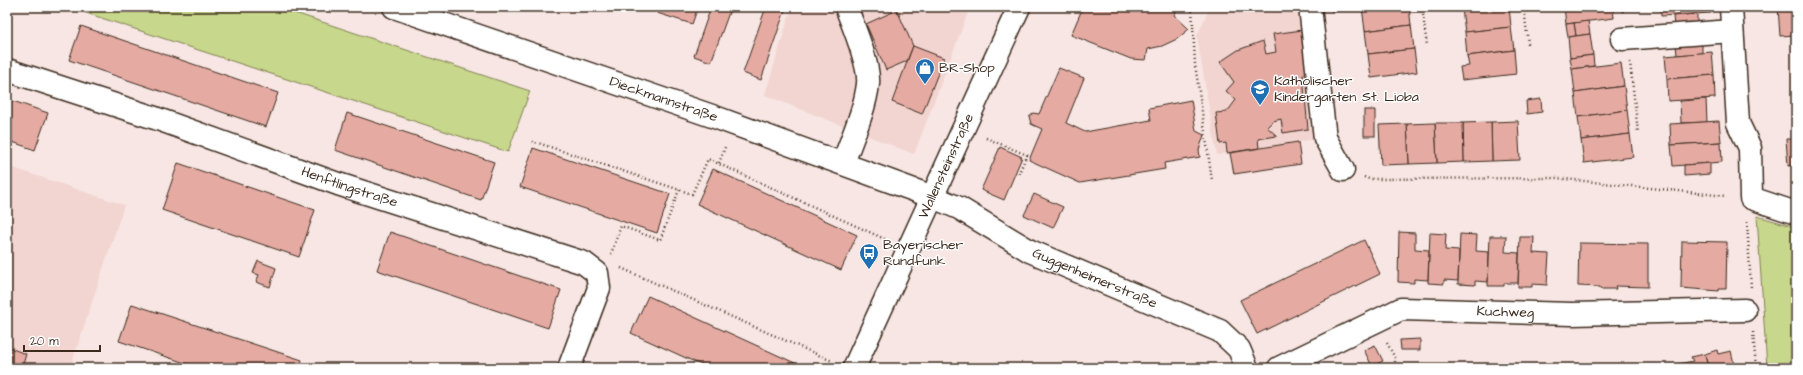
<svg xmlns="http://www.w3.org/2000/svg" width="1803" height="375" font-family="'Architects Daughter',sans-serif">
  <rect width="100%" height="100%" fill="#f7e6e3"/>
  <filter id="ink" filterUnits="userSpaceOnUse"><feTurbulence type="fractalNoise" baseFrequency=".025" numOctaves="2"/><feDisplacementMap in="SourceGraphic" scale="8" xChannelSelector="R" yChannelSelector="G"/><feConvolveMatrix kernelMatrix="1 2 1 2 8 2 1 2 1" color-interpolation-filters="sRGB"/></filter>
  <g filter="url(#ink)">
    <g fill="#f2d4d0">
      <polygon points="792,7 970,7 914,154 765,95"/>
      <polygon points="1210,7 1300,7 1315,139 1217,155 1197,36"/>
      <polygon points="7,166 124,205 70,368 7,368"/>
    </g>
    <g fill="#c7d78b" stroke="#818054">
      <polygon points="68,7 277,7 530,91 508,152"/>
      <polygon points="1757,216 1796,227 1796,368 1767,368"/>
    </g>
    <g fill="#e5aba3" stroke="#3b2a1e">
      <polygon points="7,7 13,7 7,23"/>
      <polygon points="658,7 698,7 692,24 657,13"/>
      <polygon points="711,7 731,7 711,62 694,56"/>
      <polygon points="766,7 786,7 761,80 743,73"/>
      <polygon points="1083,7 1179,7 1174,15 1189,29 1177,39 1162,46 1148,49 1146,60 1131,59 1071,35"/>
      <polygon points="1331,7 1364,7 1331,11"/>
      <polygon points="1362,7 1409,7 1411,25 1365,31"/>
      <polygon points="1480,7 1509,7 1511,27 1465,32 1462,9"/>
      <polygon points="1564,7 1613,7 1614,18 1566,24"/>
      <polygon points="1661,7 1711,7 1711,13 1661,16"/>
      <polygon points="1778,7 1796,7 1796,35 1780,36"/>
      <polygon points="897,10 913,46 907,61 886,70 866,24"/>
      <polygon points="1697,14 1697,24 1674,26 1673,16"/>
      <polygon points="1588,21 1590,34 1576,36 1574,23"/>
      <polygon points="1574,23 1576,36 1568,37 1566,24"/>
      <polygon points="1411,25 1414,49 1368,54 1365,31"/>
      <polygon points="81,26 278,93 266,127 69,60"/>
      <polygon points="1511,27 1514,50 1467,56 1465,32"/>
      <polygon points="1302,30 1309,74 1303,75 1308,129 1283,133 1281,119 1273,121 1267,127 1277,136 1258,139 1259,148 1227,153 1226,143 1220,144 1216,113 1227,112 1236,100 1226,91 1234,82 1220,62 1238,50 1263,41 1266,54 1276,52 1273,34"/>
      <polygon points="1590,34 1593,55 1570,58 1568,37"/>
      <polygon points="1702,42 1702,53 1677,55 1676,44"/>
      <polygon points="913,46 944,58 922,114 892,102"/>
      <polygon points="1414,49 1417,72 1371,78 1368,54"/>
      <polygon points="1514,50 1516,74 1462,80 1460,67 1469,66 1467,56"/>
      <polygon points="1712,52 1714,75 1667,79 1665,56"/>
      <polygon points="1593,55 1594,66 1572,69 1570,58"/>
      <polygon points="1621,63 1624,86 1575,93 1572,69"/>
      <polygon points="1059,68 1084,78 1066,123 1085,132 1151,120 1149,108 1191,100 1196,131 1204,135 1199,150 1200,157 1164,163 1165,169 1080,183 1029,160 1042,129 1031,124 1029,116 1033,113 1039,114"/>
      <polygon points="1714,75 1715,98 1668,101 1667,79"/>
      <polygon points="1624,86 1627,110 1578,117 1575,93"/>
      <polygon points="7,99 48,113 35,150 7,140"/>
      <polygon points="1541,99 1542,112 1527,114 1526,101"/>
      <polygon points="1706,99 1707,122 1681,123 1680,101"/>
      <rect x="1364" y="110" width="11" height="26"/>
      <polygon points="1627,110 1630,134 1581,140 1578,117"/>
      <polygon points="347,113 494,162 481,200 335,150"/>
      <polygon points="1518,121 1520,160 1492,161 1491,122"/>
      <polygon points="1719,121 1721,142 1671,145 1670,124"/>
      <polygon points="1491,122 1492,161 1464,162 1463,123"/>
      <polygon points="1435,123 1463,123 1464,162 1437,163"/>
      <polygon points="1435,123 1437,163 1409,164 1407,124"/>
      <polygon points="1407,124 1409,164 1381,165 1379,125"/>
      <polygon points="1630,134 1633,157 1584,163 1581,140"/>
      <polygon points="1786,139 1796,139 1796,165 1788,166"/>
      <polygon points="1298,142 1301,164 1234,174 1230,153"/>
      <polygon points="1721,142 1722,162 1673,166 1671,145"/>
      <polygon points="1000,147 1022,157 1004,200 981,190"/>
      <polygon points="533,148 670,194 657,233 520,187"/>
      <polygon points="178,163 315,210 299,257 162,210"/>
      <polygon points="1710,163 1710,174 1684,176 1684,165"/>
      <polygon points="713,169 857,235 841,270 697,204"/>
      <polygon points="1034,194 1063,207 1053,228 1024,215"/>
      <polygon points="390,232 561,290 548,328 377,270"/>
      <polygon points="1399,232 1415,233 1415,249 1429,250 1428,280 1414,279 1414,283 1398,282"/>
      <polygon points="1430,233 1446,234 1445,250 1459,251 1458,281 1444,280 1444,284 1428,283"/>
      <polygon points="1460,234 1477,235 1476,251 1489,252 1488,282 1475,281 1475,285 1458,284"/>
      <polygon points="1490,236 1506,236 1505,252 1519,253 1518,283 1504,283 1504,286 1488,286"/>
      <polygon points="1520,237 1534,237 1533,253 1549,254 1547,285 1532,284 1532,287 1518,287"/>
      <polygon points="1364,240 1380,274 1257,334 1240,300"/>
      <polygon points="1682,241 1727,242 1726,289 1719,289 1719,291 1681,288"/>
      <polygon points="1579,243 1648,244 1648,287 1615,286 1616,289 1600,289 1600,287 1578,286"/>
      <polygon points="258,261 276,268 270,287 256,282 259,275 253,273"/>
      <polygon points="648,296 797,364 795,368 708,368 631,333"/>
      <polygon points="132,304 302,360 300,368 200,368 119,341"/>
      <polygon points="1420,339 1420,350 1401,350 1400,340"/>
      <polygon points="1375,345 1383,361 1372,366 1364,350"/>
      <polygon points="7,347 26,354 22,368 7,368"/>
      <polygon points="1717,350 1718,354 1731,351 1735,368 1708,368 1705,354"/>
      <polygon points="1705,354 1708,368 1680,368 1679,364 1693,361 1691,357"/>
    </g>
    <g fill="none" stroke-linecap="round" stroke-linejoin="round">
      <defs>
        <g id="minor">
          <path id="s1" d="M394,7L712,116L933,197L959,208L1030,251L1220,331L1239,349L1247,368"/>
          <polyline points="1310,7 1325,138 1343,170"/>
          <polyline points="1731,7 1738,123 1750,148 1751,198 1796,213"/>
          <polyline points="1622,39 1732,31"/>
          <path id="s2" d="M7,70L155,118L338,184L584,263L597,273L599,288L569,368"/>
          <path d="M843,163C852,138 865,110 868,84C870,65 853,25 846,7"/>
          <path id="s3" d="M854,368L1019,7"/>
          <path id="s4" d="M1279,368L1401,309L1572,314L1745,310"/>
        </g>
      </defs>
      <use href="#minor" stroke="#3b2a1e" stroke-width="25"/>
      <g stroke="#3b2a1e" stroke-width="2.5" stroke-dasharray="1 3" stroke-linecap="butt">
        <polyline points="1192,7 1195,64 1212,180"/>
        <polyline points="1422,7 1427,46"/>
        <polyline points="1524,7 1528,44"/>
        <polyline points="1622,7 1623,14"/>
        <polyline points="1630,62 1638,132"/>
        <polyline points="986,138 1027,155 1018,175"/>
        <polyline points="532,141 692,194 708,159 887,240"/>
        <polyline points="719,163 725,147"/>
        <polyline points="1364,177 1369,179 1556,178 1726,196"/>
        <polyline points="1747,222 1751,287"/>
        <polyline points="611,254 621,226 660,240 679,190"/>
        <polyline points="621,268 832,361"/>
        <polyline points="1753,332 1756,368"/>
        <polyline points="1387,343 1395,358 1395,368"/>
      </g>
      <use href="#minor" stroke="#fff" stroke-width="22"/>
    </g>
  </g>
  <defs>
    <symbol id="shop-pin" viewBox="-11 -11 22 30"><path d="M0 17L-7.5 6A9.5 9.5 0 1 1 7.5 6Z" fill="#1f6fb2" stroke="#fff"/><path d="M-5-2.5h2.3a2.7 3.5 0 0 1 5.4 0H5L5.5 6h-11ZM-1.5-2.5h3a1.5 2.3 0 0 0-3 0Z" fill="#fff"/></symbol>
    <symbol id="school-pin" viewBox="-11 -11 22 30"><path d="M0 17L-7.5 6A9.5 9.5 0 1 1 7.5 6Z" fill="#1f6fb2" stroke="#fff"/><path d="M0-5L7-2L0 1L-7-2ZM-4 1L0 2.5L4 1V4Q0 6-4 4Z" fill="#fff"/></symbol>
    <symbol id="bus-pin" viewBox="-11 -11 22 30"><path d="M0 17L-7.5 6A9.5 9.5 0 1 1 7.5 6Z" fill="#1f6fb2" stroke="#fff"/><path d="M-5-6H5V4H4V6H2V4H-2V6H-4V4H-5ZM-3.5-4V0h7V-4ZM-3.5 1.2v1.5H-2V1.2ZM2 1.2v1.5H3.5V1.2Z" fill="#fff"/></symbol>
  </defs>
  <g fill-rule="evenodd">
    <use href="#shop-pin" x="914" y="57" width="22" height="30"/>
    <use href="#school-pin" x="1249" y="78" width="22" height="30"/>
    <use href="#bus-pin" x="858" y="242" width="22" height="30"/>
  </g>
  <g text-anchor="middle" dominant-baseline="central" stroke-width="3" stroke-linejoin="round" paint-order="stroke">
    <g font-size="14" fill="#3b2a1e" stroke="#fff" text-anchor="start">
      <text x="939" y="68">BR-Shop</text>
      <text x="1274" y="81">Katholischer<tspan x="1274" dy="16">Kindergarten St. Lioba</tspan></text>
      <text x="883" y="245">Bayerischer<tspan x="883" dy="16">Rundfunk</tspan></text>
    </g>
    <g font-size="14" fill="#3b2a1e" stroke="#fff">
      <text stroke="none"><textPath href="#s1" startOffset="285">Dieckmannstraße</textPath></text>
      <text stroke="none"><textPath href="#s3" startOffset="222">Wallensteinstraße</textPath></text>
      <text stroke="none"><textPath href="#s2" startOffset="362">Henftlingstraße</textPath></text>
      <text stroke="none"><textPath href="#s1" startOffset="753">Guggenheimerstraße</textPath></text>
      <text stroke="none"><textPath href="#s4" startOffset="240">Kuchweg</textPath></text>
    </g>
  </g>
  <rect width="1803" height="375" fill="none" stroke="#fff" stroke-width="24"/>
  <rect x="12" y="12" width="1779" height="351" fill="none" stroke="#3b2a1e" stroke-width="1.5" filter="url(#ink)"/>
  <path d="M24 345v6h76v-6" fill="none" stroke="#3b2a1e" stroke-width="2"/>
  <text x="30" y="345" font-size="12" fill="#3b2a1e" stroke="#ffffff" stroke-width="3" paint-order="stroke">20 m</text>
</svg>
